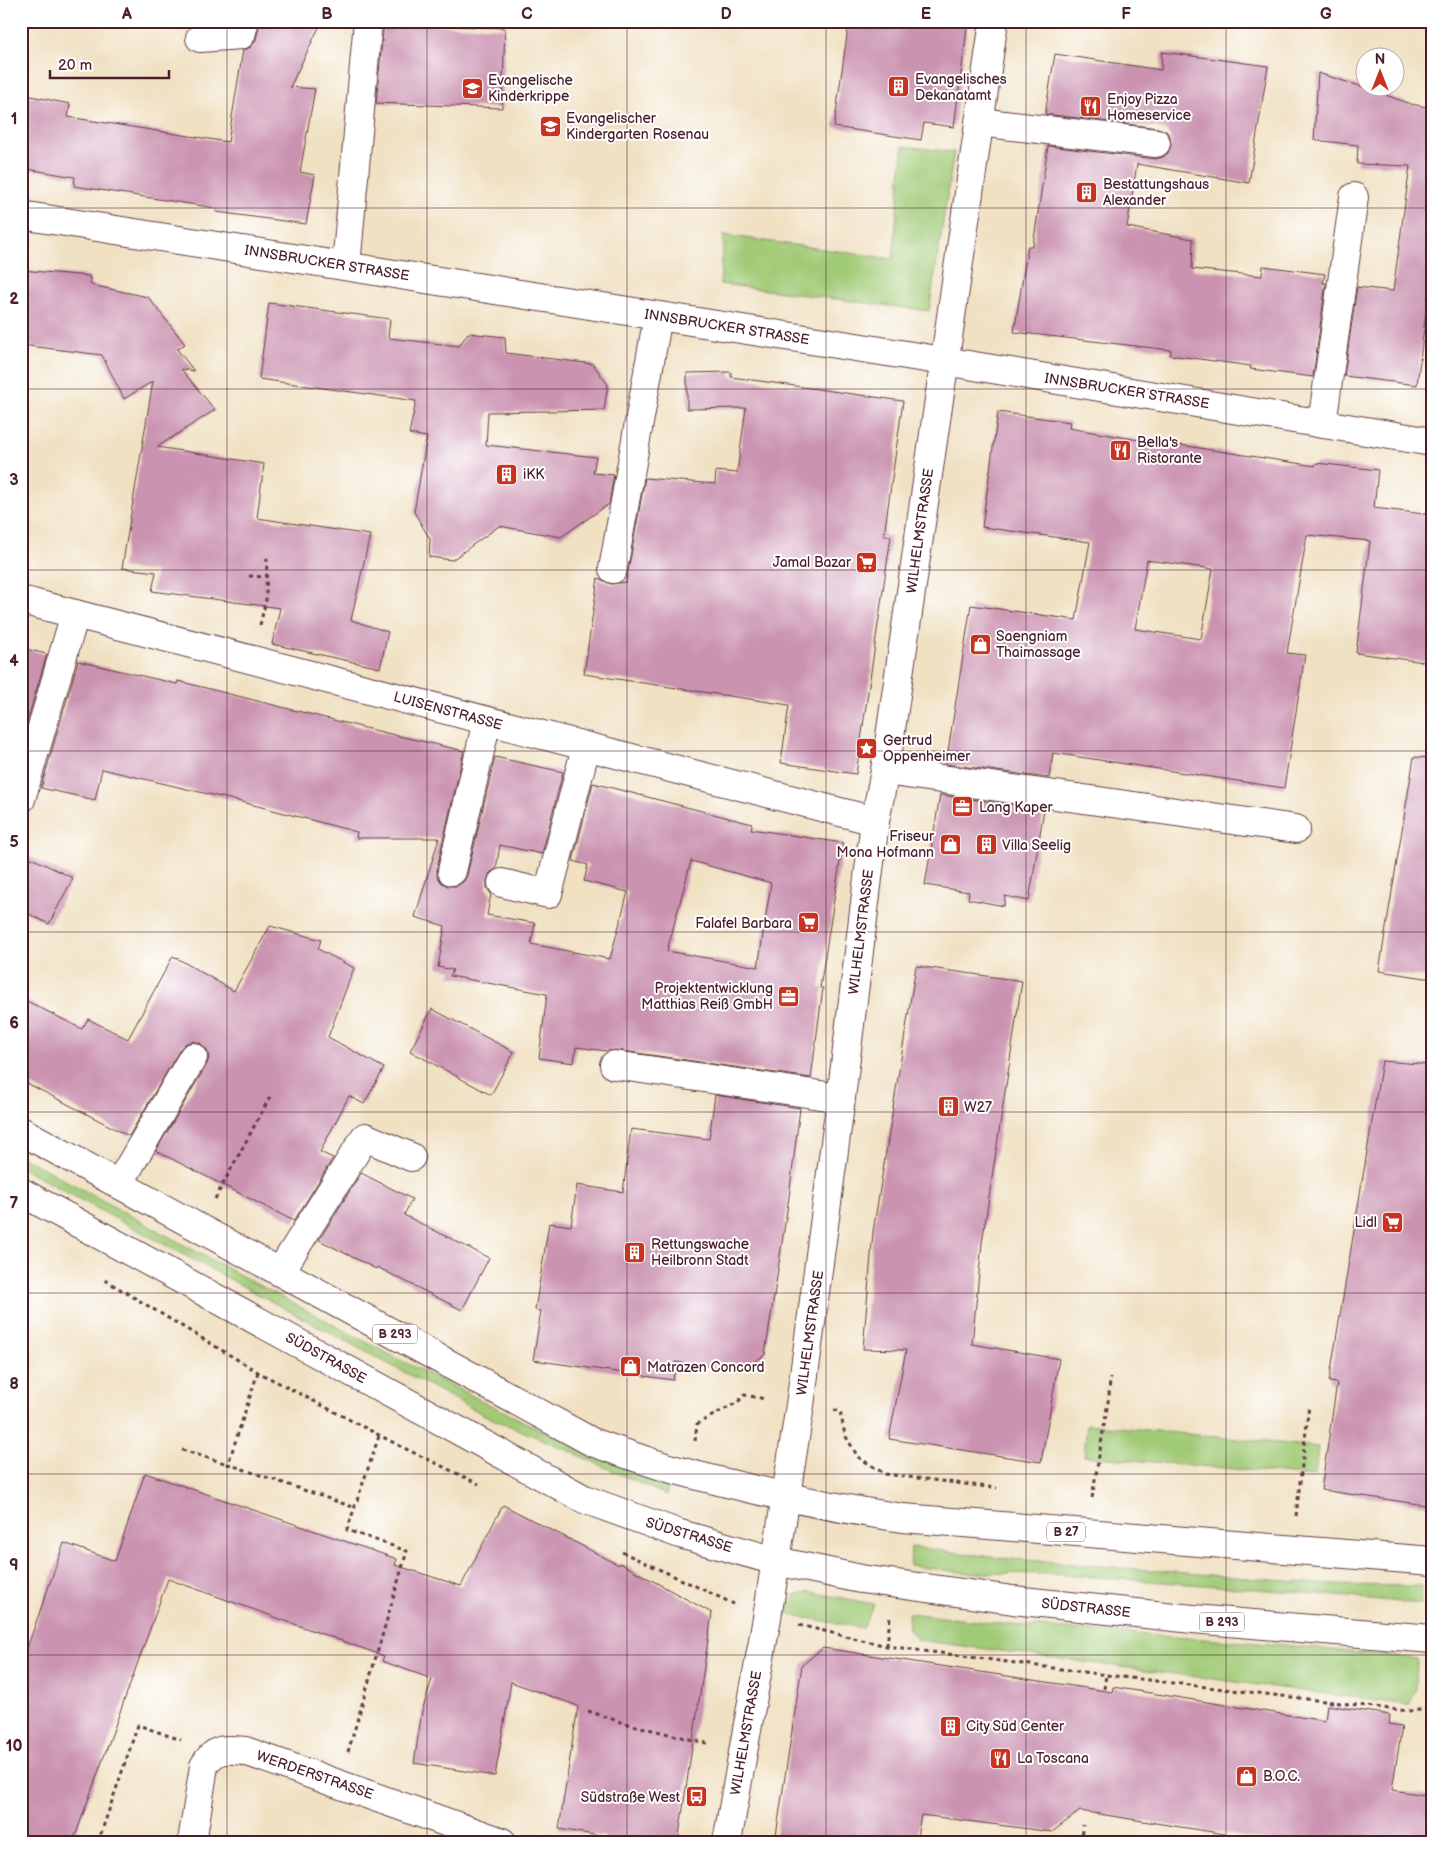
<svg xmlns="http://www.w3.org/2000/svg" width="1453" height="1863" font-family="'Balsamiq Sans',sans-serif">
  <rect width="100%" height="100%" fill="#fff"/>
  <filter id="ink" filterUnits="userSpaceOnUse"><feTurbulence type="fractalNoise" baseFrequency=".02" numOctaves="2"/><feDisplacementMap in="SourceGraphic" scale="10" xChannelSelector="R" yChannelSelector="G"/><feConvolveMatrix kernelMatrix="1 2 1 2 8 2 1 2 1" color-interpolation-filters="sRGB"/></filter>
  <filter id="wash" filterUnits="userSpaceOnUse"><feTurbulence type="fractalNoise" baseFrequency=".0096" numOctaves="4" result="noise"/><feDisplacementMap in="SourceGraphic" scale="20" xChannelSelector="R" yChannelSelector="G"/><feGaussianBlur stdDeviation="1.12" result="paint"/><feColorMatrix in="noise" values="0 0 0 0 0 0 0 0 0 0 0 0 0 0 0 0 0 1.4 0 .05"/><feComposite in="paint" operator="in"/></filter>
  <g filter="url(#wash)">
    <rect width="100%" height="100%" fill="#f0e1c3"/>
    <g fill="#a0ca76" stroke="#757450">
      <polygon points="903,146 954,152 929,311 720,284 724,235 893,259"/>
      <polygon points="21,1156 208,1258 398,1359 541,1430 671,1479 666,1495 549,1442 490,1418 21,1168"/>
      <polygon points="1087,1424 1318,1447 1315,1476 1084,1456"/>
      <polygon points="911,1547 1001,1558 1334,1585 1422,1586 1421,1604 1307,1593 1163,1582 1052,1574 968,1573 910,1566"/>
      <polygon points="810,1592 874,1604 863,1628 784,1614 794,1596"/>
      <polygon points="908,1613 1011,1625 1285,1645 1417,1659 1416,1690 1409,1705 918,1640 909,1629"/>
    </g>
    <g id="blocks">
      <g fill="#ca93b0" fill-rule="evenodd">
        <polygon points="260,21 322,21 290,87 315,89 300,172 315,175 306,224 216,212 216,208 74,186 75,177 21,168 21,94 70,104 68,117 228,142 243,50 251,47 256,40"/>
        <polygon points="849,21 968,21 954,127 924,123 921,140 834,127"/>
        <polygon points="384,23 505,28 502,108 376,103"/>
        <polygon points="1162,52 1268,66 1249,183 1137,164 1127,227 1193,239 1192,269 1262,276 1263,266 1325,274 1323,283 1326,283 1313,377 1250,369 1251,366 1170,355 1171,350 1014,332 1028,246 1033,246 1048,146 1155,159 1163,157 1168,153 1171,145 1170,136 1166,131 1158,128 1045,114 1055,54 1161,70"/>
        <polygon points="1318,73 1363,87 1411,104 1432,108 1432,296 1428,295 1417,385 1344,376 1357,287 1393,291 1410,166 1357,164 1358,145 1314,140"/>
        <polygon points="21,270 89,276 91,285 148,297 185,344 177,349 194,371 181,369 215,410 157,447 264,464 257,518 370,535 351,620 388,632 380,668 272,644 280,608 152,591 156,572 122,568 153,381 124,399 102,355 21,345"/>
        <polygon points="269,303 390,319 388,338 459,346 468,333 505,337 506,353 593,364 608,385 604,410 488,412 486,445 596,457 593,473 614,475 609,504 561,537 499,526 452,560 429,557 430,539 414,512 427,437 409,434 416,401 259,379"/>
        <polygon points="731,372 731,377 903,401 884,535 891,536 856,774 781,763 789,705 584,674 598,578 611,584 626,582 645,478 715,484 716,471 737,473 746,408 687,409 687,373"/>
        <path d="M998,412L1070,422L1069,428L1180,447V445L1315,466L1316,463L1378,470L1374,508L1432,515V663L1356,653L1370,541L1307,535L1287,653L1305,655L1284,788L1053,753L1049,778L946,764L971,605L1076,620L1090,542L982,527ZM1147,560L1213,569L1201,639L1135,629Z"/>
        <polygon points="21,648 47,654 21,742"/>
        <path d="M78,661L177,684L178,681L365,728L464,751L437,867V876L442,883L448,886H457L464,881L467,875L495,757L563,772L542,854L500,845L496,869L490,873L487,880V888L491,894L487,915L535,923L531,944L610,959L628,892L584,881L588,865L573,861L593,783L752,824L751,829L843,843L820,988H823L811,1078L616,1050L607,1051L576,1047L574,1063L539,1058L547,994L450,976L453,970L438,967L445,926L415,917L439,838H356L357,832L242,802L102,769L95,800L41,788ZM691,861L771,883L758,967L667,951Z"/>
        <polygon points="1414,757 1432,758 1432,979 1379,971"/>
        <polygon points="940,795 1044,809 1029,901 1005,896 1004,906 968,899 969,892 925,885"/>
        <polygon points="21,853 73,878 49,924 21,910"/>
        <polygon points="270,926 321,940 318,949 354,968 328,1037 384,1068 364,1104 349,1096 320,1152 333,1158 294,1221 156,1151 207,1064 209,1058 207,1050 200,1043 194,1041 186,1043 180,1049 129,1136 21,1080 21,998 82,1029 88,1019 128,1039 173,956 234,991"/>
        <polygon points="916,966 1022,981 982,1243 972,1344 1059,1359 1041,1462 889,1439 906,1350 863,1349 873,1232"/>
        <polygon points="432,1009 514,1052 491,1095 410,1051"/>
        <polygon points="1382,1061 1432,1065 1432,1506 1321,1490 1337,1383 1329,1382"/>
        <polygon points="715,1095 800,1108 789,1197 765,1355 740,1370 676,1362 673,1380 533,1360 541,1311 535,1310 549,1223 571,1226 577,1185 623,1192 631,1129 709,1139"/>
        <polygon points="361,1173 412,1199 404,1215 489,1258 462,1310 377,1267 376,1269 319,1240"/>
        <polygon points="145,1473 397,1559 395,1565 461,1586 503,1505 619,1565 620,1563 712,1613 678,1842 604,1842 605,1837 559,1829 578,1706 511,1682 495,1776 414,1763 422,1711 432,1679 382,1661 384,1656 168,1579 73,1842 21,1842 21,1665 64,1543 115,1561"/>
        <polygon points="823,1648 1112,1692 1113,1687 1325,1721 1327,1705 1390,1715 1389,1724 1402,1726 1392,1790 1431,1796 1424,1842 1275,1842 1080,1811 1052,1832 921,1815 916,1842 775,1842 802,1665"/>
      </g>
    </g>
  </g>
  <g filter="url(#ink)">
    <use href="#blocks" fill-opacity="0" stroke="#633c42" stroke-width="1"/>
    <g fill="none" stroke-linecap="round" stroke-linejoin="round">
      <defs>
        <g id="minor">
          <polyline points="200,38 241,35 245,21"/>
          <polyline points="979,122 1156,143"/>
          <polyline points="21,215 944,361 1432,442"/>
          <polyline points="346,266 368,21"/>
          <polyline points="1322,424 1354,197"/>
          <polyline points="613,569 658,316"/>
          <polyline points="21,600 875,821"/>
          <polyline points="885,771 1296,829"/>
          <polyline points="21,799 75,614"/>
          <polyline points="452,871 487,721"/>
          <polyline points="502,883 548,894 586,747"/>
          <polyline points="614,1065 841,1098"/>
          <polyline points="119,1184 193,1057"/>
          <polyline points="280,1272 365,1137 411,1157"/>
          <path d="M192,1842L204,1766C215,1747 226,1749 245,1751L502,1842"/>
        </g>
        <g id="major">
          <path d="M21,1131L592,1442C618,1451 645,1461 672,1469C747,1489 825,1507 903,1518L1432,1561"/>
          <polyline points="21,1192 584,1499 680,1534 776,1561 861,1579 1013,1600 1193,1619 1432,1639"/>
          <polyline points="727,1842 767,1618 800,1405 841,1098 875,821 885,771 994,21"/>
        </g>
      </defs>
      <use href="#minor" stroke="#633c42" stroke-width="30"/>
      <use href="#major" stroke="#633c42" stroke-width="30"/>
      <g stroke="#633c42" stroke-width="3" stroke-dasharray="4 4" stroke-linecap="butt">
        <polyline points="249,576 266,577"/>
        <polyline points="260,625 266,600 267,555"/>
        <polyline points="215,1199 271,1095"/>
        <polyline points="105,1280 258,1372 402,1447 479,1484"/>
        <polyline points="258,1372 228,1464 353,1507"/>
        <polyline points="834,1410 840,1411 845,1435 858,1457 885,1474 997,1488"/>
        <polyline points="695,1441 697,1424 738,1402 744,1395 766,1399"/>
        <polyline points="182,1450 228,1464"/>
        <polyline points="1092,1498 1109,1396 1110,1378"/>
        <polyline points="1296,1516 1309,1405"/>
        <polyline points="622,1552 734,1604"/>
        <polyline points="799,1625 887,1646 1106,1675 1408,1711 1432,1709"/>
        <polyline points="887,1646 890,1617"/>
        <polyline points="1431,1673 1432,1737"/>
        <polyline points="1104,1689 1106,1675"/>
        <polyline points="588,1711 624,1723 710,1744"/>
        <polyline points="348,1752 407,1551 347,1530 379,1436"/>
        <polyline points="98,1842 138,1725 181,1740"/>
        <polyline points="1080,1842 1083,1825"/>
      </g>
      <use href="#minor" stroke="#fff" stroke-width="28"/>
      <use href="#major" stroke="#fff" stroke-width="28"/>
    </g>
  </g>
  <path fill="none" stroke="#4a1f2b" stroke-width="1" stroke-opacity="0.55" d="M227,21V1842M427,21V1842M627,21V1842M826,21V1842M1026,21V1842M1226,21V1842M21,208H1432M21,389H1432M21,570H1432M21,751H1432M21,932H1432M21,1112H1432M21,1293H1432M21,1474H1432M21,1655H1432"/>
  <defs>
    <symbol id="building-square" viewBox="-11 -11 22 22"><rect x="-9" y="-9" width="18" height="18" rx="4" fill="#c8321e" stroke="#fff"/><path d="M-4-6H4V6H1V3H-1V6H-4ZM-2.5-4.3h1.7v1.8h-1.7ZM.8-4.3h1.7v1.8H.8ZM-2.5-1h1.7V.8h-1.7ZM.8-1h1.7V.8H.8Z" fill="#fff"/></symbol>
    <symbol id="school-square" viewBox="-11 -11 22 22"><rect x="-9" y="-9" width="18" height="18" rx="4" fill="#c8321e" stroke="#fff"/><path d="M0-5L7-2L0 1L-7-2ZM-4 1L0 2.5L4 1V4Q0 6-4 4Z" fill="#fff"/></symbol>
    <symbol id="restaurant-square" viewBox="-11 -11 22 22"><rect x="-9" y="-9" width="18" height="18" rx="4" fill="#c8321e" stroke="#fff"/><path d="M-5-6h1v4h1v-4h1v4h1v-4h1v5L-1.5 .5V6h-2V.5L-5-1ZM5-6V6H3V1.5H1.5Q1.5-4 5-6Z" fill="#fff"/></symbol>
    <symbol id="supermarket-square" viewBox="-11 -11 22 22"><rect x="-9" y="-9" width="18" height="18" rx="4" fill="#c8321e" stroke="#fff"/><path d="M-6-5.5h2.5l.6 2H6L4.5 2H-2.5L-4.4-4H-6ZM-1.5 3.2a1.3 1.3 0 1 0 .1 0ZM3 3.2a1.3 1.3 0 1 0 .1 0Z" fill="#fff"/></symbol>
    <symbol id="shop-square" viewBox="-11 -11 22 22"><rect x="-9" y="-9" width="18" height="18" rx="4" fill="#c8321e" stroke="#fff"/><path d="M-5-2.5h2.3a2.7 3.5 0 0 1 5.4 0H5L5.5 6h-11ZM-1.5-2.5h3a1.5 2.3 0 0 0-3 0Z" fill="#fff"/></symbol>
    <symbol id="sight-square" viewBox="-11 -11 22 22"><rect x="-9" y="-9" width="18" height="18" rx="4" fill="#c8321e" stroke="#fff"/><path d="M0-6L1.8-2.2L6-1.7L2.9 1.2L3.7 5.4L0 3.3L-3.7 5.4L-2.9 1.2L-6-1.7L-1.8-2.2Z" fill="#fff"/></symbol>
    <symbol id="office-square" viewBox="-11 -11 22 22"><rect x="-9" y="-9" width="18" height="18" rx="4" fill="#c8321e" stroke="#fff"/><path d="M-6-3h4V-5.5h4V-3h4V5H-6ZM-1-4.5V-3h2v-1.5ZM-6 0V1H6V0Z" fill="#fff"/></symbol>
    <symbol id="bus-square" viewBox="-11 -11 22 22"><rect x="-9" y="-9" width="18" height="18" rx="4" fill="#c8321e" stroke="#fff"/><path d="M-5-6H5V4H4V6H2V4H-2V6H-4V4H-5ZM-3.5-4V0h7V-4ZM-3.5 1.2v1.5H-2V1.2ZM2 1.2v1.5H3.5V1.2Z" fill="#fff"/></symbol>
  </defs>
  <g fill-rule="evenodd">
    <use href="#building-square" x="886" y="74" width="25" height="25"/>
    <use href="#school-square" x="460" y="76" width="25" height="25"/>
    <use href="#restaurant-square" x="1078" y="94" width="25" height="25"/>
    <use href="#school-square" x="538" y="114" width="25" height="25"/>
    <use href="#building-square" x="1074" y="180" width="25" height="25"/>
    <use href="#restaurant-square" x="1108" y="438" width="25" height="25"/>
    <use href="#building-square" x="494" y="462" width="25" height="25"/>
    <use href="#supermarket-square" x="854" y="550" width="25" height="25"/>
    <use href="#shop-square" x="968" y="632" width="25" height="25"/>
    <use href="#sight-square" x="854" y="736" width="25" height="25"/>
    <use href="#office-square" x="950" y="794" width="25" height="25"/>
    <use href="#shop-square" x="938" y="832" width="25" height="25"/>
    <use href="#building-square" x="974" y="832" width="25" height="25"/>
    <use href="#supermarket-square" x="796" y="910" width="25" height="25"/>
    <use href="#office-square" x="776" y="984" width="25" height="25"/>
    <use href="#building-square" x="936" y="1094" width="25" height="25"/>
    <use href="#supermarket-square" x="1380" y="1210" width="25" height="25"/>
    <use href="#building-square" x="622" y="1240" width="25" height="25"/>
    <use href="#shop-square" x="618" y="1354" width="25" height="25"/>
    <use href="#building-square" x="938" y="1714" width="25" height="25"/>
    <use href="#restaurant-square" x="988" y="1746" width="25" height="25"/>
    <use href="#shop-square" x="1234" y="1764" width="25" height="25"/>
    <use href="#bus-square" x="684" y="1784" width="25" height="25"/>
  </g>
  <g text-anchor="middle" dominant-baseline="central" stroke-width="4" stroke-linejoin="round" paint-order="stroke">
    <g fill="#fff" stroke="#80626b" stroke-width="1">
      <rect x="372.5" y="1324.5" width="45" height="19" rx="4"/>
      <rect x="1047" y="1522.5" width="38" height="19" rx="4"/>
      <rect x="1199.5" y="1612.5" width="45" height="19" rx="4"/>
    </g>
    <g font-size="12" font-weight="bold" fill="#4a1f2b">
      <text x="395" y="1334">B 293</text>
      <text x="1066" y="1532">B 27</text>
      <text x="1222" y="1622">B 293</text>
    </g>
    <g font-size="14" fill="#4a1f2b" stroke="#fff" text-anchor="start">
      <text x="915" y="79">Evangelisches<tspan x="915" dy="16">Dekanatamt</tspan></text>
      <text x="488" y="80">Evangelische<tspan x="488" dy="16">Kinderkrippe</tspan></text>
      <text x="1107" y="99">Enjoy Pizza<tspan x="1107" dy="16">Homeservice</tspan></text>
      <text x="566" y="118">Evangelischer<tspan x="566" dy="16">Kindergarten Rosenau</tspan></text>
      <text x="1103" y="184">Bestattungshaus<tspan x="1103" dy="16">Alexander</tspan></text>
      <text x="1137" y="442">Bella's<tspan x="1137" dy="16">Ristorante</tspan></text>
      <text x="523" y="474">iKK</text>
      <text x="851" y="562" text-anchor="end">Jamal Bazar</text>
      <text x="996" y="636">Saengniam<tspan x="996" dy="16">Thaimassage</tspan></text>
      <text x="883" y="740">Gertrud<tspan x="883" dy="16">Oppenheimer</tspan></text>
      <text x="979" y="807">Lang Kaper</text>
      <text x="934" y="836" text-anchor="end">Friseur<tspan x="934" dy="16">Mona Hofmann</tspan></text>
      <text x="1002" y="845">Villa Seelig</text>
      <text x="792" y="923" text-anchor="end">Falafel Barbara</text>
      <text x="773" y="988" text-anchor="end">Projektentwicklung<tspan x="773" dy="16">Matthias Reiß GmbH</tspan></text>
      <text x="964" y="1107">W27</text>
      <text x="1377" y="1222" text-anchor="end">Lidl</text>
      <text x="651" y="1244">Rettungswache<tspan x="651" dy="16">Heilbronn Stadt</tspan></text>
      <text x="647" y="1367">Matrazen Concord</text>
      <text x="966" y="1726">City Süd Center</text>
      <text x="1017" y="1758">La Toscana</text>
      <text x="1263" y="1776">B.O.C.</text>
      <text x="680" y="1797" text-anchor="end">Südstraße West</text>
    </g>
    <g font-size="14" fill="#4a1f2b" stroke="#fff">
      <text transform="translate(327 263) rotate(9)">INNSBRUCKER STRASSE</text>
      <text transform="translate(727 327) rotate(9)">INNSBRUCKER STRASSE</text>
      <text transform="translate(1127 391) rotate(9)">INNSBRUCKER STRASSE</text>
      <text transform="translate(920 531) rotate(-82)">WILHELMSTRASSE</text>
      <text transform="translate(448 711) rotate(15)">LUISENSTRASSE</text>
      <text transform="translate(861 932) rotate(-83)">WILHELMSTRASSE</text>
      <text transform="translate(810 1333) rotate(-82)">WILHELMSTRASSE</text>
      <text transform="translate(326 1358) rotate(29)">SÜDSTRASSE</text>
      <text transform="translate(689 1535) rotate(17)">SÜDSTRASSE</text>
      <text transform="translate(1086 1608) rotate(6)">SÜDSTRASSE</text>
      <text transform="translate(746 1733) rotate(-80)">WILHELMSTRASSE</text>
      <text transform="translate(315 1775) rotate(19)">WERDERSTRASSE</text>
    </g>
  </g>
  <rect width="1453" height="1863" fill="none" stroke="#fff" stroke-width="55"/>
  <g transform="translate(1380 72)"><circle r="24" fill="#ffffff" stroke="#b7a5aa"/>
  <path d="M0-4L9 19L0 12L-9 19Z" fill="#c8321e"/>
  <text y="-8" font-size="14" font-weight="bold" text-anchor="middle" fill="#4a1f2b">N</text>
  </g>
  <path d="M50 70v8h119v-8" fill="none" stroke="#4a1f2b" stroke-width="2.5"/>
  <text x="58" y="70" font-size="15" fill="#4a1f2b" stroke="#ffffff" stroke-width="4" paint-order="stroke">20 m</text>
  <rect x="28" y="28" width="1398" height="1808" fill="none" stroke="#4a1f2b" stroke-width="2"/>
  <g font-size="16" text-anchor="middle" font-weight="bold" fill="#4a1f2b">
    <text x="127" y="19">A</text>
    <text x="327" y="19">B</text>
    <text x="527" y="19">C</text>
    <text x="726" y="19">D</text>
    <text x="926" y="19">E</text>
    <text x="1126" y="19">F</text>
    <text x="1326" y="19">G</text>
    <text x="14" y="124">1</text>
    <text x="14" y="304">2</text>
    <text x="14" y="485">3</text>
    <text x="14" y="666">4</text>
    <text x="14" y="847">5</text>
    <text x="14" y="1028">6</text>
    <text x="14" y="1208">7</text>
    <text x="14" y="1389">8</text>
    <text x="14" y="1570">9</text>
    <text x="14" y="1751">10</text>
  </g>
</svg>
